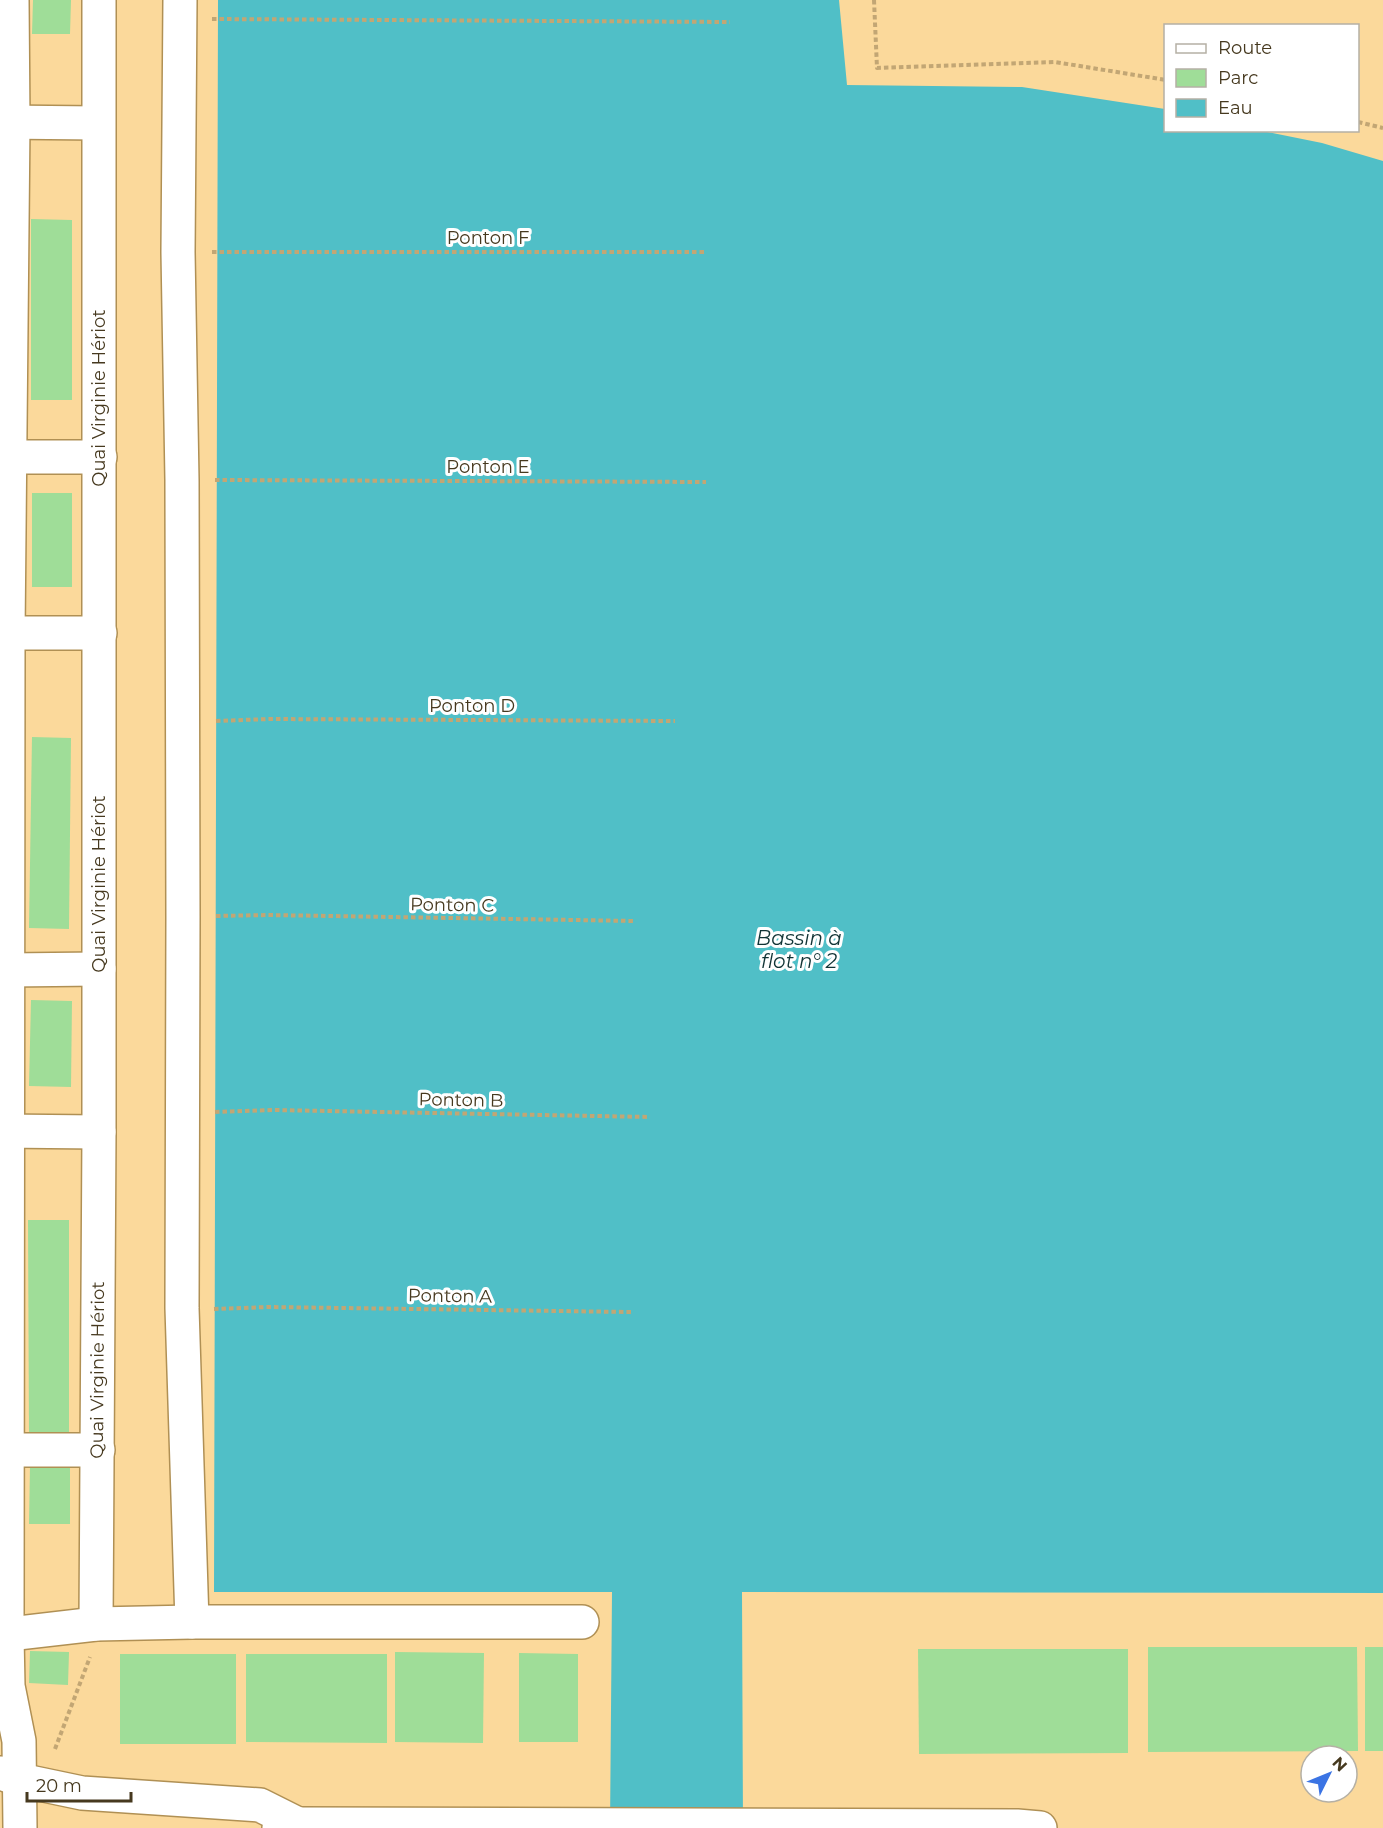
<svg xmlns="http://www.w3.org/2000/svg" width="1383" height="1828" font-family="Montserrat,sans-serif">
  <rect width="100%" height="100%" fill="#fbd99b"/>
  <g fill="#9fdd98">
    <polygon points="33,0 71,0 70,34 32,34"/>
    <polygon points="31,219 72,220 72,400 31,400"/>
    <rect x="32" y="493" width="40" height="94"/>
    <polygon points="32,737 71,738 69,929 29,928"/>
    <polygon points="31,1000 72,1001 71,1087 29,1086"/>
    <polygon points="28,1220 69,1220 69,1434 29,1434"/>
    <polygon points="30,1466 70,1467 70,1524 29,1524"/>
    <polygon points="1148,1647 1357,1647 1358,1751 1148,1752"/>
    <rect x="1365" y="1647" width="18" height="104"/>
    <polygon points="918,1649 1128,1649 1128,1753 919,1754"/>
    <polygon points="30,1651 69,1652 68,1685 29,1683"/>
    <polygon points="395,1652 484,1653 483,1743 395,1742"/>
    <polygon points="519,1653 578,1654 578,1742 519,1742"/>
    <rect x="120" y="1654" width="116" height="90"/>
    <polygon points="246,1654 387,1654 387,1743 246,1742"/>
  </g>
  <polygon fill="#50bfc7" points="218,0 839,0 847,85 1022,87 1165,109 1166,130 1262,131 1322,143 1383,161 1383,1593 742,1592 743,1828 610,1828 612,1592 214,1592"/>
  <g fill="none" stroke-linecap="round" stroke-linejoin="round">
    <defs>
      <g id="minor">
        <polyline points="12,0 13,122 8,633 7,1636 8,1686 19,1741 20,1828"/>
        <polyline points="180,0 178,252 182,480 183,916 182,1308 192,1622"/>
        <polyline points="0,122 98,123"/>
        <polyline points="10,457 100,457"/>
        <polyline points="0,633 100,633"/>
        <polyline points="8,970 99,969"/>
        <polyline points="0,1131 99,1132"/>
        <polyline points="8,1450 98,1450"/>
        <path id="s1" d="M96,1624L99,1132V0"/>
        <polyline points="0,1635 96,1624 192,1622 582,1622"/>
        <polyline points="1,1773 20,1780 82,1793 260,1805 298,1824"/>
        <polyline points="279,1828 298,1824 1017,1826 1040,1828"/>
      </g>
    </defs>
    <use href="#minor" stroke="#b09054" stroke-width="36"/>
    <g stroke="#c2a674" stroke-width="4" stroke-dasharray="4.5 3" stroke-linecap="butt">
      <polyline points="874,0 877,68 1055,62 1166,80"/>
      <polyline points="212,19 730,22"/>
      <polyline points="1358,122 1383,128"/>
      <polyline points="212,252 706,252"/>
      <polyline points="215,480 706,482"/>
      <polyline points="216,721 269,719 675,721"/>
      <polyline points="216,916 268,915 635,921"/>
      <polyline points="215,1112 273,1110 650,1117"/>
      <polyline points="214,1309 269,1307 631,1312"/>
      <polyline points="55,1749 90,1657"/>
    </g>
    <use href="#minor" stroke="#fff" stroke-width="33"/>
  </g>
  <g text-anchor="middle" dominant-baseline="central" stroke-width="6" stroke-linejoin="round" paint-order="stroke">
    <g font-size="18" fill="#46391f" stroke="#fff">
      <text x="488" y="238">Ponton F</text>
      <text transform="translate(99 398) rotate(-90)">Quai Virginie Hériot</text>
      <text x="488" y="467">Ponton E</text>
      <text x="472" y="706">Ponton D</text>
      <text transform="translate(99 884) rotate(-90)">Quai Virginie Hériot</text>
      <text transform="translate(452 905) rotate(1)">Ponton C</text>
      <text transform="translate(461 1100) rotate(1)">Ponton B</text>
      <text transform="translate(450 1296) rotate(1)">Ponton A</text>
      <text stroke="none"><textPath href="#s1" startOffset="254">Quai Virginie Hériot</textPath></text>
    </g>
    <g font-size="20" font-style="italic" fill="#103335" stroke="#fff">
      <text x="799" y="938">Bassin à<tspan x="799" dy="23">flot n° 2</tspan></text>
    </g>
  </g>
  <rect x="1164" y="24" width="195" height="108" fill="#ffffff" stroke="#b5b0a5" stroke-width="1.5"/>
  <rect x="1176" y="44" width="30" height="9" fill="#ffffff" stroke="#b5b0a5" stroke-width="1.5"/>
  <text x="1218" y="54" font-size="18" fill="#46391f">Route</text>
  <rect x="1176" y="69" width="30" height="18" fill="#9fdd98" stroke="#b5b0a5" stroke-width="1.5"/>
  <text x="1218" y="84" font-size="18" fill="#46391f">Parc</text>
  <rect x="1176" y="99" width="30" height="18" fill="#50bfc7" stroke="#b5b0a5" stroke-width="1.5"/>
  <text x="1218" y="114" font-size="18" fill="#46391f">Eau</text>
  <g transform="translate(1329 1774) rotate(47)"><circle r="28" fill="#ffffff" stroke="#b5b0a5" stroke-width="1.5"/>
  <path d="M0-4.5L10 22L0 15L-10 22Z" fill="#3b74e4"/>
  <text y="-9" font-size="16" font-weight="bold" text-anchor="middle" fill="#46391f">N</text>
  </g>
  <path d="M27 1792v9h104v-9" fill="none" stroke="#46391f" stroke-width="3"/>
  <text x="36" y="1792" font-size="18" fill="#46391f" stroke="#ffffff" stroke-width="4.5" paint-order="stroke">20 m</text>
</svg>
